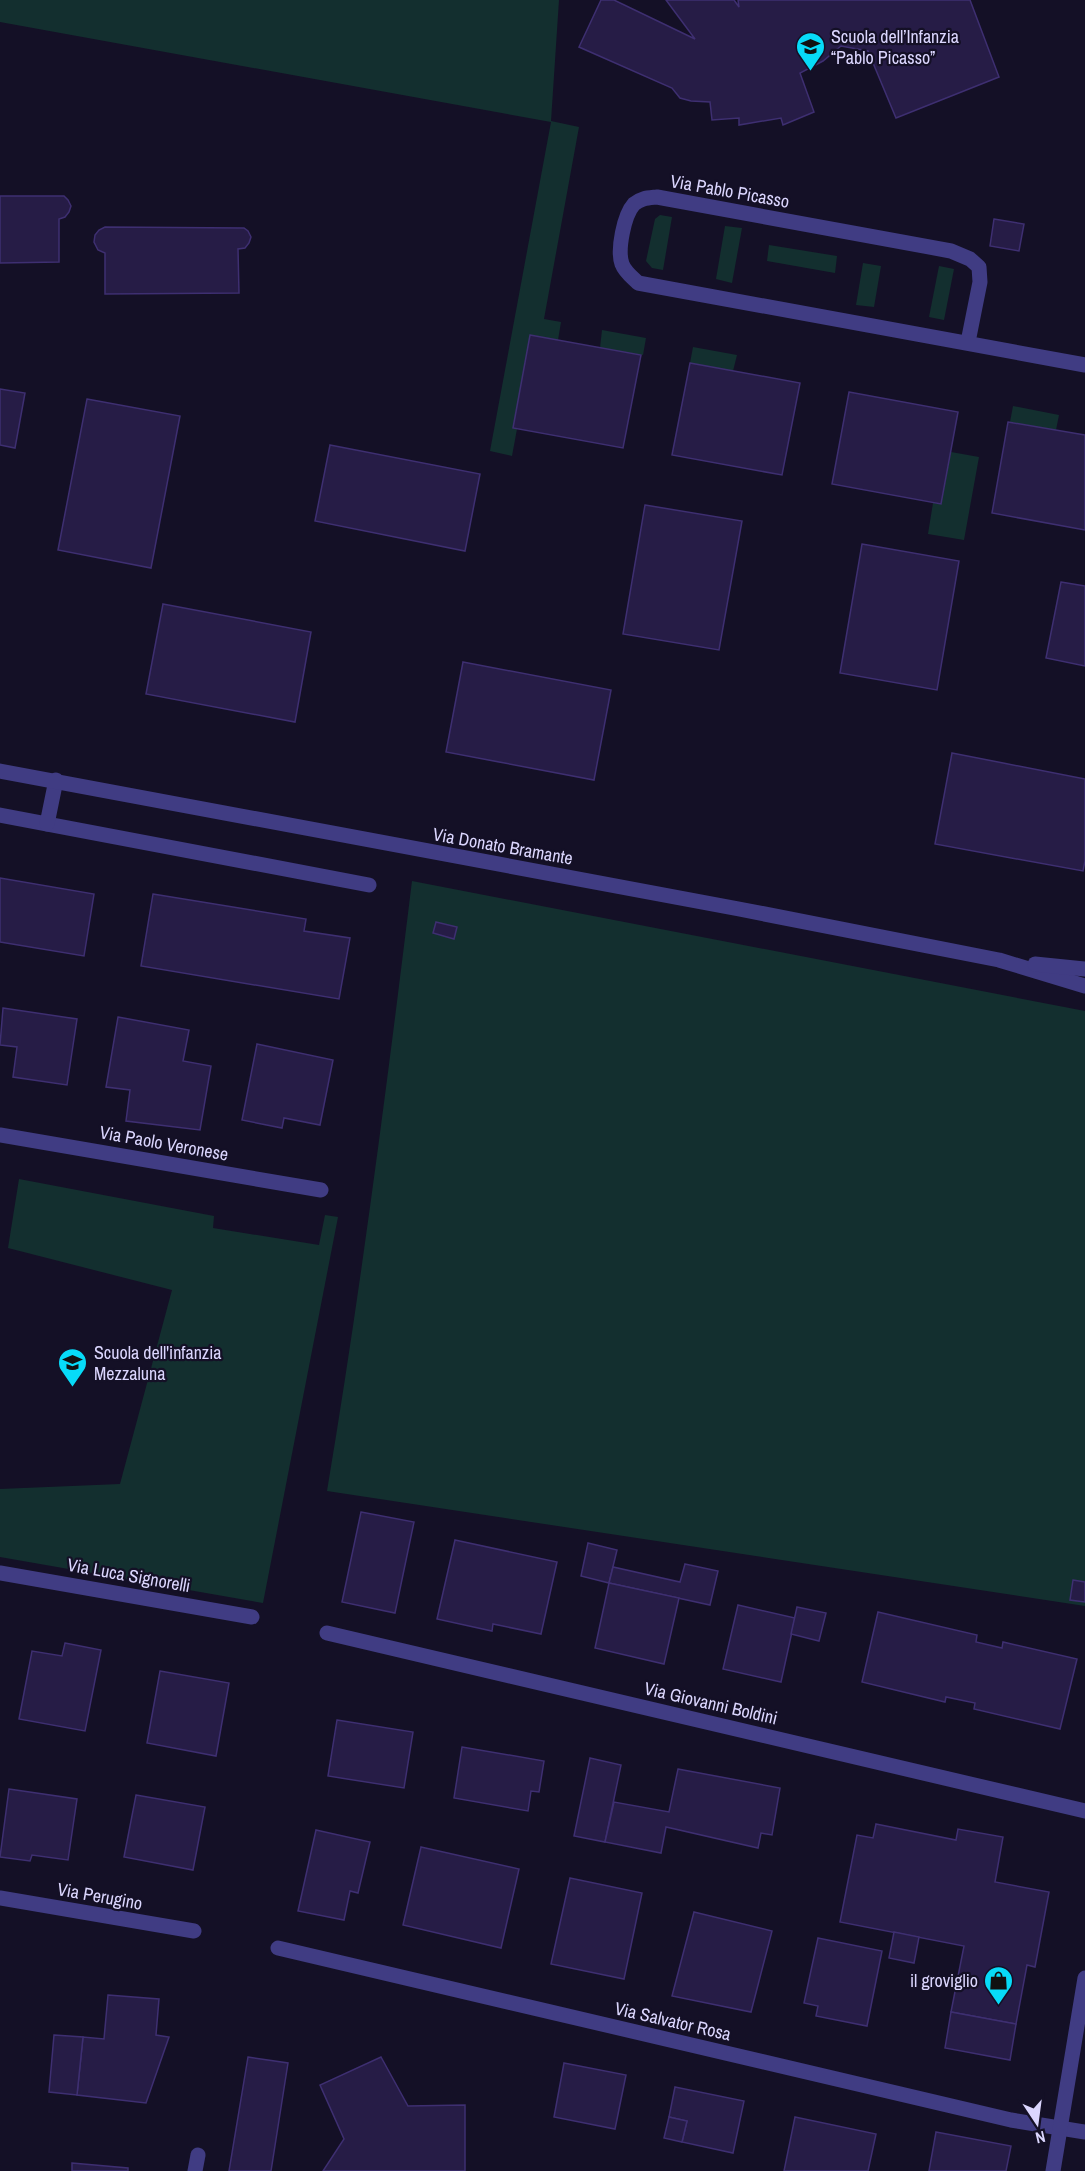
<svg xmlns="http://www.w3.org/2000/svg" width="1085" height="2171" font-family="'Archivo Narrow',sans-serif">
  <rect width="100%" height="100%" fill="#141026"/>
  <g fill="#132f2f">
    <polygon points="0,0 559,0 551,121 579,127 544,319 561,322 558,340 530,335 513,428 517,429 512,456 490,451 551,122 0,22"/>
    <polygon points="660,215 672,217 663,270 652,268 646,261 655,219"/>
    <polygon points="725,226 742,228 732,283 716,279"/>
    <polygon points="769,245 837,256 835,273 767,261"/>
    <polygon points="863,263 881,266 874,307 856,305"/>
    <polygon points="939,266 954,269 944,320 929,317"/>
    <polygon points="602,330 646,338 643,355 600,348"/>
    <polygon points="693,347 737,355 733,371 690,363"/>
    <polygon points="1013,406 1059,415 1056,430 1010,422"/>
    <polygon points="951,452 979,457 964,540 928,534 933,503 941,504"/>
    <path d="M412,881L1085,1011V1606L327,1491C361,1288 387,1085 412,881Z"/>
    <polygon points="19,1179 214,1216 213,1228 319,1245 325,1215 338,1217 263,1603 0,1557 0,1489 120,1484 172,1290 8,1248"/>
  </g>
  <g fill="#261c46" stroke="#3e2f71" stroke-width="1.5">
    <polygon points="601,0 614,0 695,39 666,0 734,0 739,7 738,0 970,0 999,77 896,118 868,51 841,46 823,61 800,73 814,112 783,125 781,118 739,125 739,118 712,120 710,102 691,101 680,98 672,88 579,47"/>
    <polygon points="0,196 64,196 68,200 71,206 69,212 65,217 59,219 59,262 0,263"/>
    <polygon points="994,219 1024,224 1019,251 990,246"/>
    <polygon points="105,227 244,228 248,231 251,237 249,243 245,248 238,249 239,293 105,294 105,253 98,250 94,242 95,235 99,230"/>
    <polygon points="530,335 641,355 623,448 513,428"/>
    <polygon points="690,363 800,383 782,475 672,455"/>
    <polygon points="0,389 25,393 15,448 0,445"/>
    <polygon points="849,392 958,412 941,504 832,484"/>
    <polygon points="87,399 180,416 151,568 58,550"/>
    <polygon points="1008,422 1085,435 1085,530 992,513"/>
    <polygon points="330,445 480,474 465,551 315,521"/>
    <polygon points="645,505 742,521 719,650 623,634"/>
    <polygon points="862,544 959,561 937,690 840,673"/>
    <polygon points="1061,582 1085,586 1085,666 1046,658"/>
    <polygon points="163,604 311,632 295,722 146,694"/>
    <polygon points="463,662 611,690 594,780 446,752"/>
    <polygon points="952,753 1085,779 1085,861 1083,871 935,844"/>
    <polygon points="0,878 94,894 84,956 0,942"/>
    <polygon points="153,894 306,919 304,931 350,938 339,999 141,966"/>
    <polygon points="436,922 457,927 454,939 433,933"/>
    <polygon points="3,1008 77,1019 67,1085 13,1077 17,1047 0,1045"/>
    <polygon points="118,1017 189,1030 183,1061 211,1066 200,1130 126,1121 130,1090 106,1087"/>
    <polygon points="257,1044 333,1060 320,1125 284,1118 282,1128 242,1120"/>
    <polygon points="361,1512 414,1522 395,1613 342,1602"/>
    <polygon points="455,1540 557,1562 541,1634 493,1624 492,1631 437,1619"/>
    <polygon points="588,1543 617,1550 609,1583 581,1576"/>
    <polygon points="685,1564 718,1571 710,1605 609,1583 613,1567 680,1582"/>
    <polygon points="1073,1580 1085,1582 1085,1602 1070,1600"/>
    <polygon points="609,1583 679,1598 664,1664 595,1648"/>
    <polygon points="738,1605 795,1618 781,1682 723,1669"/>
    <polygon points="797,1607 826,1613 819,1641 791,1634"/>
    <polygon points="878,1612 977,1635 976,1642 1002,1648 1003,1642 1077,1659 1060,1729 974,1709 975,1703 946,1697 945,1702 862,1682"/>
    <polygon points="65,1643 101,1650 85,1731 19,1719 32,1651 62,1656"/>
    <polygon points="160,1671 229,1683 216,1756 147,1743"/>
    <polygon points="337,1720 413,1732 404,1788 328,1776"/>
    <polygon points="462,1747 544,1761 539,1792 531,1791 528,1811 454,1798"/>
    <polygon points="590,1758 621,1765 605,1842 574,1836"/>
    <polygon points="678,1769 780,1788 772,1835 761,1833 758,1848 666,1827 661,1853 605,1842 614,1802 669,1812"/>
    <polygon points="9,1789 77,1799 68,1860 32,1855 30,1861 0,1857"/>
    <polygon points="136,1795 205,1807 193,1870 124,1857"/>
    <polygon points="876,1824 956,1840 958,1829 1003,1837 995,1882 1049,1892 1035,1967 1027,1965 1016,2024 951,2012 964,1946 840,1922 857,1835 873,1838"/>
    <polygon points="316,1830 370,1842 358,1893 350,1891 344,1920 298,1911"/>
    <polygon points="421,1847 519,1869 501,1948 403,1925"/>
    <polygon points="570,1878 642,1893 624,1979 551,1964"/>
    <polygon points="694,1912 772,1931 751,2012 672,1996"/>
    <polygon points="894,1932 919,1937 914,1963 889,1958"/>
    <polygon points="818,1938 882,1951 867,2026 816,2016 818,2006 804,2003"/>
    <polygon points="108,1995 159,1999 156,2035 169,2037 146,2103 77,2095 83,2037 104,2039"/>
    <polygon points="951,2012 1016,2024 1010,2060 945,2048"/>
    <polygon points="54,2035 83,2037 77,2095 49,2092"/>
    <polygon points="248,2057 288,2063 271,2171 229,2171"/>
    <polygon points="381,2057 408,2106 465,2105 465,2171 323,2171 344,2139 320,2085"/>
    <polygon points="564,2063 626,2075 615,2129 554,2117"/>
    <polygon points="675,2087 744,2101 733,2153 682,2142 687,2121 669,2117"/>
    <polygon points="669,2117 687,2121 682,2142 664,2138"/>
    <polygon points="795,2117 876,2134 868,2171 784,2171"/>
    <polygon points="936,2132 1011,2146 1006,2171 929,2171"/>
    <polygon points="72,2163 128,2168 128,2171 72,2171"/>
  </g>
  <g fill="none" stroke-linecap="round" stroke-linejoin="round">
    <g stroke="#403c83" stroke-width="15">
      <polyline points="0,815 369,885"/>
      <polyline points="47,824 56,780"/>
    </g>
    <g stroke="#403c83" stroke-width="15">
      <path d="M968,342L980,282L979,267L970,259L951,251L657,197C648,198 641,198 634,204C624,215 617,250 622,264C625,272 632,277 638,283L1085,365"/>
      <polyline points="0,771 739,909 999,960 1085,986"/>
      <polyline points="1035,964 1085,969"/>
      <polyline points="0,1135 321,1190"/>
      <polyline points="0,1573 252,1617"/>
      <polyline points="327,1633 1085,1811"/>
      <polyline points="0,1898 194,1931"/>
      <polyline points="278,1948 1011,2120 1085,2132"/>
      <polyline points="195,2171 198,2155"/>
      <polyline points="1053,2171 1085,1978"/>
    </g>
  </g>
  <defs>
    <symbol id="school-pin" viewBox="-11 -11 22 30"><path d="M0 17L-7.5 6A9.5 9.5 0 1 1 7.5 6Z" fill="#07dbf8" stroke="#141026"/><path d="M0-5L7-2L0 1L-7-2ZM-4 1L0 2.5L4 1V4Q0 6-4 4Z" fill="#111"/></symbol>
    <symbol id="shop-pin" viewBox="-11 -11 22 30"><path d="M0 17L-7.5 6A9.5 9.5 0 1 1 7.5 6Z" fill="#07dbf8" stroke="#141026"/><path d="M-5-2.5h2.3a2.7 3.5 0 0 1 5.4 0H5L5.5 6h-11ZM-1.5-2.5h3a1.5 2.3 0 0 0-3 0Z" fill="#111"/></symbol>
  </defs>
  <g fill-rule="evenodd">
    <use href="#school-pin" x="794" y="30" width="33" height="45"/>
    <use href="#school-pin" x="56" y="1346" width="33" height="45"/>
    <use href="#shop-pin" x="982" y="1964" width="33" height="45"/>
  </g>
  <g text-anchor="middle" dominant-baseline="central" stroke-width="4.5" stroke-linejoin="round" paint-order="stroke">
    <g font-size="18" fill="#dbd6fe" stroke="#141026" text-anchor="start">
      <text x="831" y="36">Scuola dell’Infanzia<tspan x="831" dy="21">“Pablo Picasso”</tspan></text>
      <text x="94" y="1352">Scuola dell'infanzia<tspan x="94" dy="21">Mezzaluna</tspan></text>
      <text x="978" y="1980" text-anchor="end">il groviglio</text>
    </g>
    <g font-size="18" fill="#dbd6fe" stroke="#141026">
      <text transform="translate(730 191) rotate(10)">Via Pablo Picasso</text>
      <text transform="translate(503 846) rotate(10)">Via Donato Bramante</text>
      <text transform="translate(164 1143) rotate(10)">Via Paolo Veronese</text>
      <text transform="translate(129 1575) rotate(10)">Via Luca Signorelli</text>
      <text transform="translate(711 1703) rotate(13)">Via Giovanni Boldini</text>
      <text transform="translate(100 1896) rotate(10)">Via Perugino</text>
      <text transform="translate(673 2021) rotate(13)">Via Salvator Rosa</text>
    </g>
  </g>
  <g transform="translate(1037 2123) rotate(167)" stroke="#141026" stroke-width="4.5" paint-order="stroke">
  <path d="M0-4.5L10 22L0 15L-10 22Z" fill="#dbd6fe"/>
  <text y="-9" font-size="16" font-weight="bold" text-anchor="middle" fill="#dbd6fe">N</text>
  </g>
</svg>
